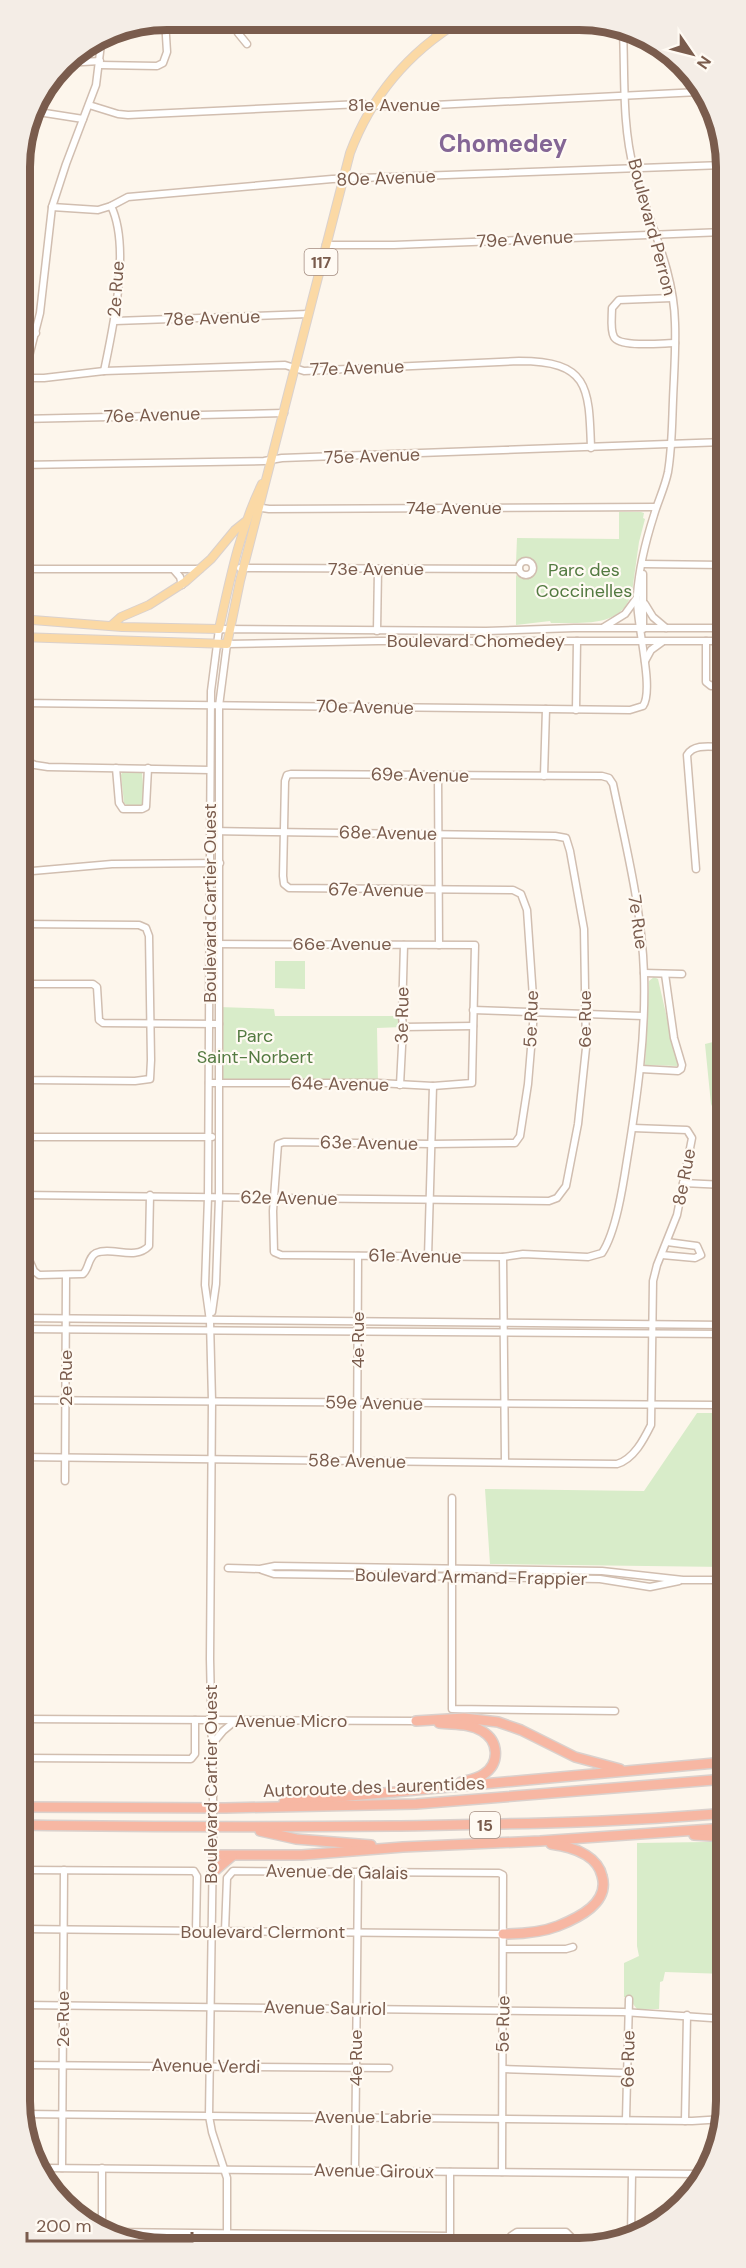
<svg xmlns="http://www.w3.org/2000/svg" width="746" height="2268" font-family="'DM Sans',sans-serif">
  <rect width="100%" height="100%" fill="#fdf6ec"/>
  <g fill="#d8ecc9">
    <path d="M619,512H641L644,513L643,518L645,519L639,542L632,592C622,629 582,622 551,623L550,621L516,625V575L522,579C536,577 540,567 529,558H522L516,563L517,538L619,539Z"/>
    <polygon points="123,770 142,771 144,801 141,806 128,806 124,803 121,775"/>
    <polygon points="275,961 305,961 305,989 275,988"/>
    <polygon points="654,977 658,979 678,1066 645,1065 649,981"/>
    <polygon points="219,1007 274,1009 275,1016 402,1016 403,1027 377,1028 378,1083 219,1083"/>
    <polygon points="725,1039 725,1148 718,1119 711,1104 705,1044"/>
    <polygon points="697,1413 722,1413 725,1415 726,1567 490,1564 485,1489 644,1491"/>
    <polygon points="707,1842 726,1842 726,1974 665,1972 663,1981 660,1982 659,2009 637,2009 633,2004 633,1998 624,1997 624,1963 639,1956 637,1946 637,1843"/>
  </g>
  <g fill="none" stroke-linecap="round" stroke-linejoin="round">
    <defs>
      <g id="minor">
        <polyline points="238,20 238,33 247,44"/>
        <polyline points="65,63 100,61"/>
        <polyline points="100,65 157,66 163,63 167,52 165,20"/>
        <polyline points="89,105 118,114 128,115 361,104 394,107 699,92"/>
        <polyline points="32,111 83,119"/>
        <polyline points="52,207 98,210 111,206 128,197 332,179 724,165"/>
        <polyline points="326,245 394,245 724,232"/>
        <path d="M672,298L619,300L612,308C612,316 610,330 614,337C620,348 663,343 675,343"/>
        <polyline points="115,321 308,314"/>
        <polyline points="20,335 36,333"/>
        <path d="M104,371C113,328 131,247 111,206"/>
        <path d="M23,378H44L104,371L285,365L304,371L519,361C589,361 589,387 591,448"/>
        <polyline points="20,392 40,313 52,207 66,164 96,85 102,36"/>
        <polyline points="20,419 284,413"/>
        <polyline points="20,465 264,461 282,458 724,442"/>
        <polyline points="255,507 269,509 656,507"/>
        <polyline points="20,513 24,533 20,555"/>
        <circle cx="526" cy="568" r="7"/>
        <polyline points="643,564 724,565"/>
        <polyline points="240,568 519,569"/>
        <polyline points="20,569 200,569"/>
        <polyline points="174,570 180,577 182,585"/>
        <polyline points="643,574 643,629"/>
        <polyline points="645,604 653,617 666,628"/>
        <polyline points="604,627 625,614 636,599"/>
        <polyline points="377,631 378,569"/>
        <polyline points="706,641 706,682 711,686 715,684 718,679 718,641"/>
        <polyline points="645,661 651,650 662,642"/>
        <path d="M21,703L630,710L643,706C655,689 635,619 637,595C639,568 646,540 654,515C658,501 665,487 668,472C672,448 672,424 673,400C674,374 676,348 675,323C674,269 648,221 634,170C622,126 625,76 623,30"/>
        <polyline points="576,710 577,641"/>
        <polyline points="21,759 35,765 48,767 210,770"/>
        <polyline points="116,768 119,803 123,809 142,809 146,807 148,768"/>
        <path d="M291,774L602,776L609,778L613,784C626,846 642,910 644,974C646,1036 637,1099 627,1160C623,1186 616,1232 602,1253L588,1257L523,1254L503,1257L281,1255L274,1252L273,1211L278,1144L284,1142L432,1144L515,1143L520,1136L528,1084L534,1012L527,910L521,894L513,890L289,888L284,884L283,876L285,781L287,775Z"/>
        <polyline points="438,775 439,945"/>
        <polyline points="544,776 546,709"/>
        <path d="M696,869L687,755C694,743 712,747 724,747"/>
        <polyline points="21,872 112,864 220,863"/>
        <polyline points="21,924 139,925 146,928 149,936 151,1060 150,1079 135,1081 29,1080 21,1078"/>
        <polyline points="644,973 682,974"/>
        <polyline points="21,984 93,984 97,987 99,1020 103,1023 219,1024"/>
        <polyline points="473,1010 643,1016"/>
        <polyline points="403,1027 473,1026"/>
        <polyline points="641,1069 678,1071 681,1069 682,1065 674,1038 665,974"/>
        <polyline points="209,1083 378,1083 433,1086 472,1083 475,945 209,944"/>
        <polyline points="400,1085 403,1027 402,1016 404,945"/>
        <polyline points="21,1137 212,1137"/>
        <polyline points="683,1183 725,1185"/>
        <polyline points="21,1195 549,1201 557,1198 566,1186 578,1124 586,1048 584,929 570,851 566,838 555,836 210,831"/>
        <path d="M21,1251L26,1253L34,1271L39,1275L83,1274C89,1269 88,1257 96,1253C112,1246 135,1261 149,1246L150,1195"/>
        <polyline points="662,1255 695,1258 701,1255 697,1246 667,1242"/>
        <polyline points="428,1257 433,1086"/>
        <polyline points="503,1257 505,1462"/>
        <polyline points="212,1312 216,1284 219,1197 219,706 227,644 378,641 724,641"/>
        <polyline points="21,1318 725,1325"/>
        <polyline points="21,1329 725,1334"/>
        <polyline points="21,1400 716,1405 725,1408"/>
        <path d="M21,1457L617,1464C634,1459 644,1439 651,1425L653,1281L657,1265L677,1215L692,1138L687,1130L633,1128"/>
        <polyline points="357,1461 358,1256"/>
        <polyline points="65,1481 66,1275"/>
        <polyline points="452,1498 452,1709 615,1711"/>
        <polyline points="228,1568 260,1569 275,1566 602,1571 683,1580 726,1580"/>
        <polyline points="262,1570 274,1574 600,1579 650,1587 679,1581"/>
        <polyline points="22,1719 416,1721"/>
        <polyline points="213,1743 223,1731 235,1721"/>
        <polyline points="22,1758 191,1759 195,1754 195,1720"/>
        <polyline points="213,1795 210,1659 212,1401 210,1321 205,1285 208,1197 211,691 219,629 486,631 574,628 724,628"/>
        <polyline points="213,1840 209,2116 212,2132 227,2178 227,2246"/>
        <polyline points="22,1870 194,1871 197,1876 196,1931"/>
        <polyline points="22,1929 503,1934"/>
        <polyline points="225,1931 227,1878 233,1871 499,1873 503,1875 502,2172"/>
        <polyline points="504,1949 566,1949 573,1947"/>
        <polyline points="22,2005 623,2012 726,2019"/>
        <polyline points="22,2065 389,2068"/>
        <polyline points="503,2069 627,2073"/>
        <polyline points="22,2114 692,2121 724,2119"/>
        <polyline points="626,2120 629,1999"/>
        <polyline points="685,2121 687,2015"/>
        <polyline points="43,2168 705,2174"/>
        <polyline points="62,2168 64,1870"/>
        <polyline points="355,2171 358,1872"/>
        <polyline points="102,2226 102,2168"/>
        <polyline points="112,2232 450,2236"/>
        <polyline points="631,2237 632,2174"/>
        <polyline points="450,2246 450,2172"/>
        <polyline points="510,2246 511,2236 517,2232 566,2232 571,2237 571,2246"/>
      </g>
      <g id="major">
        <polyline points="436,36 443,21"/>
        <path d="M20,619L122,627L219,629C230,579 240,529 262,484"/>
        <polyline points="112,625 121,617 149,605 185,582 211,559 235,530 245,522"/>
        <path d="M20,637L227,644L240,581L350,153C371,97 409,52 460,21"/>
      </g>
      <g id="highway">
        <polyline points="416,1721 464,1718 498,1722 521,1730 575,1757 620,1769"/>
        <path d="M439,1723C453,1725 469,1723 482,1731C499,1741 500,1763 484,1774C477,1779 469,1780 461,1782"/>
        <polyline points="284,1802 726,1762"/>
        <polyline points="22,1807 225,1808 416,1804 726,1779"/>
        <path d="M22,1825C146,1827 270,1827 394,1826C505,1824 616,1823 726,1813"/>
        <polyline points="260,1831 296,1839 371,1845"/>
        <polyline points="694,1835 726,1837"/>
        <polyline points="213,1855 302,1855 403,1847 540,1841 726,1828"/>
        <polyline points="212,1873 232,1856"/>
        <path d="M503,1934C521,1934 540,1933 558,1926C578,1918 610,1903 602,1876C600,1867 594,1860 586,1855C575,1848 563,1846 551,1844"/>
      </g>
    </defs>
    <use href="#minor" stroke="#d1beb0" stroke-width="9"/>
    <use href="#major" stroke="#dad1cd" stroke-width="10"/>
    <use href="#highway" stroke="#dad1cd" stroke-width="12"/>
    <use href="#minor" stroke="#fff" stroke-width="6"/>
    <use href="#major" stroke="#fbd9a5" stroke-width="8"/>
    <use href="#highway" stroke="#f7b7a3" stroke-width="9"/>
    <defs>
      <polyline id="minor-bridge" points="213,1840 213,1795"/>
    </defs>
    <use href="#minor-bridge" stroke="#d1beb0" stroke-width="9" stroke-linecap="butt"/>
    <use href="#minor-bridge" stroke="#fff" stroke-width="6"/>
  </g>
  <g text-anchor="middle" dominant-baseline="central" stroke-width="4.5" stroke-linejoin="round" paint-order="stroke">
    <g fill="#fffaf3" stroke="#a28b7f" stroke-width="1.5">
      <rect x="304.5" y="249" width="33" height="26" rx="4.5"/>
      <rect x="470" y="1812" width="30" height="26" rx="4.5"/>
    </g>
    <g font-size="16" font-weight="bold" fill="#7a5c4d">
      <text x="321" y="262">117</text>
      <text x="485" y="1825">15</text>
    </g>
    <g font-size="18" fill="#7a5c4d" stroke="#fffaf3">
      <text x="394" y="105">81e Avenue</text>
      <text transform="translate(386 178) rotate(-2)">80e Avenue</text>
      <text transform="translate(652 227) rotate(75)">Boulevard Perron</text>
      <text transform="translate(525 239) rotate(-3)">79e Avenue</text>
      <text transform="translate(116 289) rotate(-86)">2e Rue</text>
      <text transform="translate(212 318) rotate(-2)">78e Avenue</text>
      <text transform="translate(357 368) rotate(-2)">77e Avenue</text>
      <text transform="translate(152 415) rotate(-2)">76e Avenue</text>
      <text transform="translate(372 456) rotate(-2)">75e Avenue</text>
      <text x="454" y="508">74e Avenue</text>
      <text x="376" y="569">73e Avenue</text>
      <text x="476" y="641">Boulevard Chomedey</text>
      <text transform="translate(365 707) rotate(1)">70e Avenue</text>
      <text transform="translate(420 775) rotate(1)">69e Avenue</text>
      <text transform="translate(388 833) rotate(1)">68e Avenue</text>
      <text transform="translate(376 890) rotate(1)">67e Avenue</text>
      <text transform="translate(210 903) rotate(-90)">Boulevard Cartier Ouest</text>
      <text transform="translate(638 922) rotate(82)">7e Rue</text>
      <text x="342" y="944">66e Avenue</text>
      <text transform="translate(402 1015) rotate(-89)">3e Rue</text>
      <text transform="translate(531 1019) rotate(-88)">5e Rue</text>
      <text transform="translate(585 1019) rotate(-90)">6e Rue</text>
      <text transform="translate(340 1084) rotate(1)">64e Avenue</text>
      <text transform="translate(369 1143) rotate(1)">63e Avenue</text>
      <text transform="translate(684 1177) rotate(-79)">8e Rue</text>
      <text transform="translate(289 1198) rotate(1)">62e Avenue</text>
      <text transform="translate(415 1256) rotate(1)">61e Avenue</text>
      <text transform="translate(358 1340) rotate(-90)">4e Rue</text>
      <text transform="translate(66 1378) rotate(-90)">2e Rue</text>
      <text transform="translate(374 1403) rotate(1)">59e Avenue</text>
      <text transform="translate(357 1461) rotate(1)">58e Avenue</text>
      <text transform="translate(471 1577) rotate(1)">Boulevard Armand-Frappier</text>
      <text x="291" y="1721">Avenue Micro</text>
      <text transform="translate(211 1784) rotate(-90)">Boulevard Cartier Ouest</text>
      <text transform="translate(374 1787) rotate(-2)">Autoroute des Laurentides</text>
      <text transform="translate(337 1872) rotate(1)">Avenue de Galais</text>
      <text x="263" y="1932">Boulevard Clermont</text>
      <text transform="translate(325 2008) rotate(1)">Avenue Sauriol</text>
      <text transform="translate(63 2019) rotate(-90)">2e Rue</text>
      <text transform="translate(503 2024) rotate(-89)">5e Rue</text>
      <text transform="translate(356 2058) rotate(-90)">4e Rue</text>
      <text transform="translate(628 2059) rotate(-89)">6e Rue</text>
      <text transform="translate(206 2066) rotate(1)">Avenue Verdi</text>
      <text x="373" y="2117">Avenue Labrie</text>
      <text transform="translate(374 2171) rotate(1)">Avenue Giroux</text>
    </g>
    <g font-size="18" fill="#537a41" stroke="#fffaf3">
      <text x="584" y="570">Parc des<tspan x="584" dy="21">Coccinelles</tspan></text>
      <text x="255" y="1036">Parc<tspan x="255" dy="21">Saint-Norbert</tspan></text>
    </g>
    <g font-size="24" font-weight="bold" fill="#846695" stroke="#fffaf3">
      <text x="503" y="143">Chomedey</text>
    </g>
  </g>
  <path d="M0 0H746V2268H0ZM167 30H579A137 137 0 0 1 716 167V2101A137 137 0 0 1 579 2238H167A137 137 0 0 1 30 2101V167A137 137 0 0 1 167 30Z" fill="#f4ede6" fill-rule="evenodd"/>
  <path fill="none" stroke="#7a5c4d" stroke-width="8" d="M167 30H579A137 137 0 0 1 716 167V2101A137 137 0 0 1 579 2238H167A137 137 0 0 1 30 2101V167A137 137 0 0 1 167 30Z"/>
  <g transform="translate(692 54) rotate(125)" stroke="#fffaf3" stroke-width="4.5" paint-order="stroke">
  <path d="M0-4.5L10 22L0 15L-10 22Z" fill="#7a5c4d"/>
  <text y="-9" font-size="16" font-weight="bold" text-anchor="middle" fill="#7a5c4d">N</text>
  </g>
  <path d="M27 2232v9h165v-9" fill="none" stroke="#7a5c4d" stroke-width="3"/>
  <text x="36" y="2232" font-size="18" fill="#7a5c4d" stroke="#fffaf3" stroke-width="4.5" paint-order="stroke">200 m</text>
</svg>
